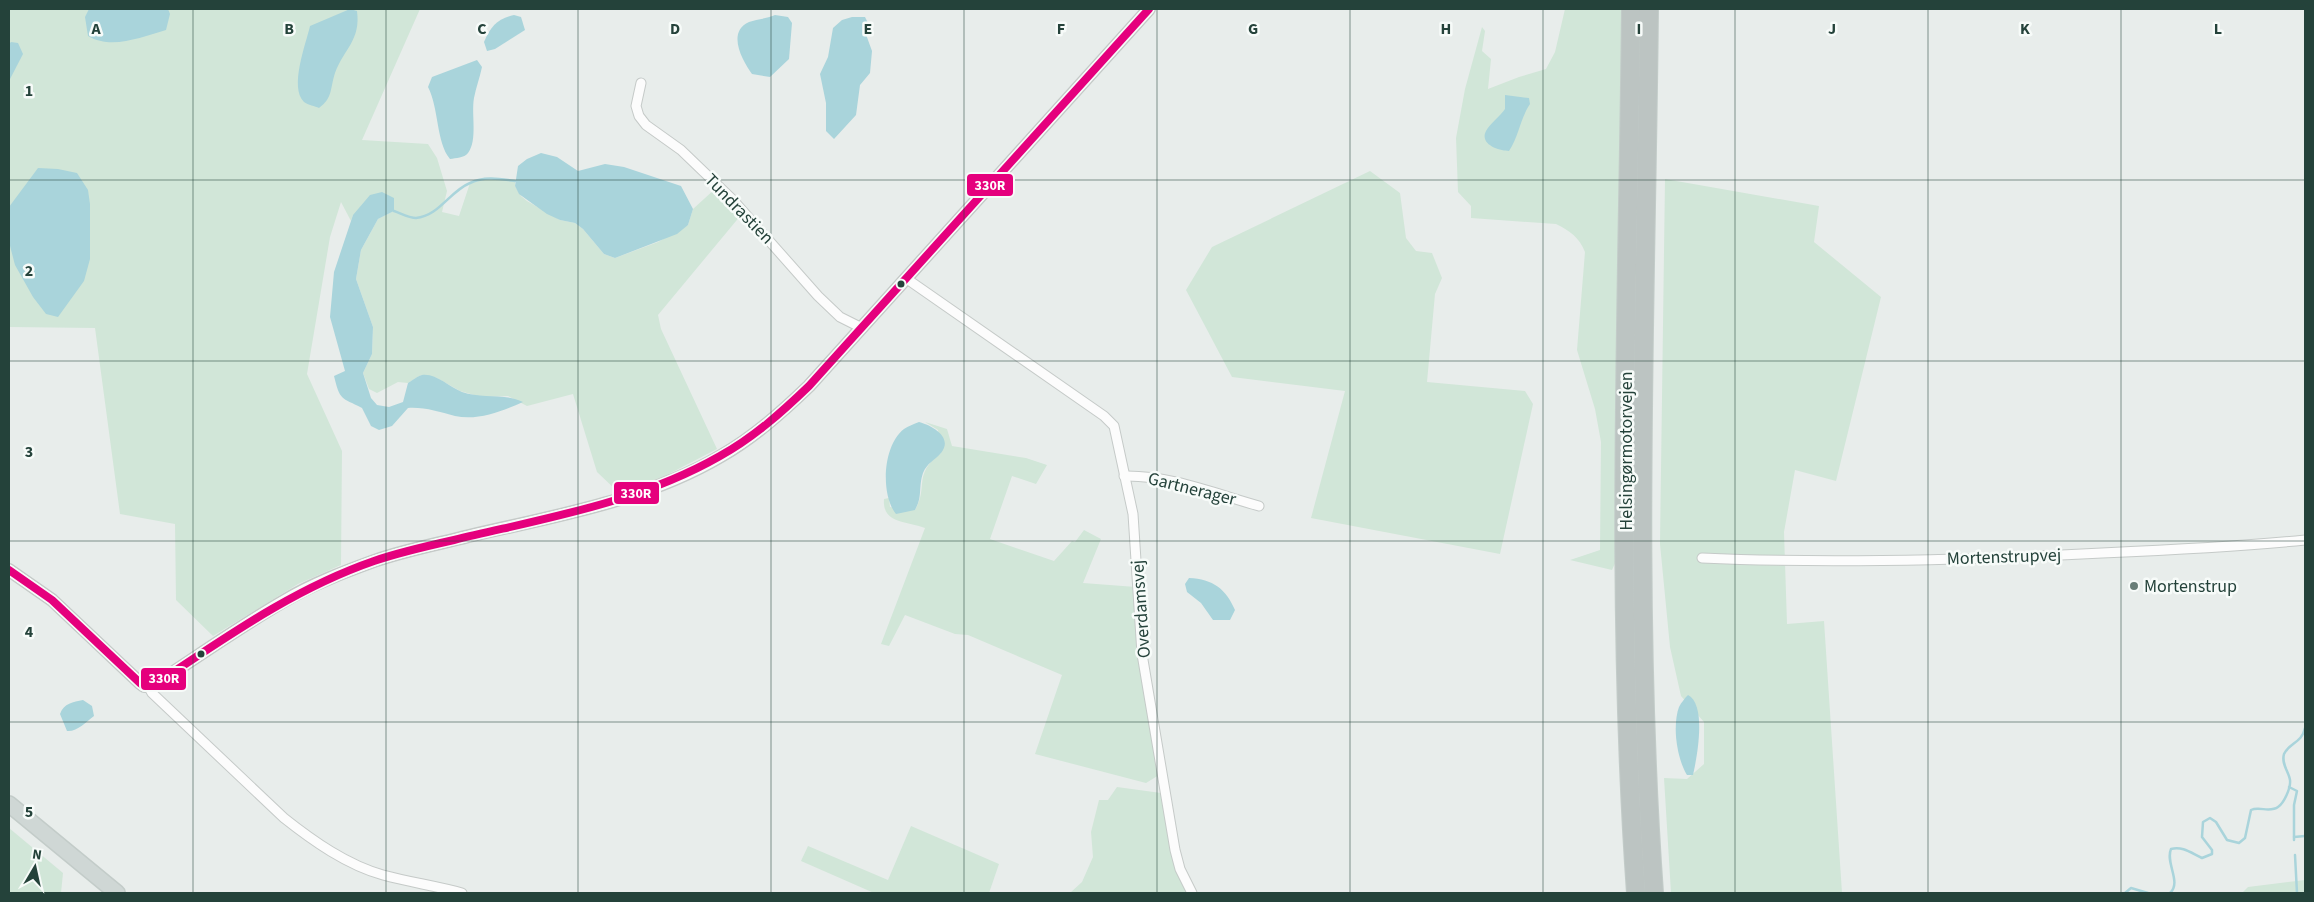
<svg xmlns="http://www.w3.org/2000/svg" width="2314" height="902" font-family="'Source Sans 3',sans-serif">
  <rect width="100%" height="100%" fill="#e8edeb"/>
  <g fill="#d1e6d8">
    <polygon points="9,9 420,9 362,140 428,144 437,158 447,191 442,212 459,216 470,183 493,178 515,181 515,186 521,196 527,201 560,220 575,223 583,229 604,254 615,258 658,242 688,225 693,209 716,188 741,215 658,315 661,329 717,449 663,477 617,491 597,472 573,394 527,406 508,396 481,397 460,391 437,378 421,375 408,383 398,382 377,393 369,389 363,373 372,354 373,327 356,279 361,250 378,219 394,211 353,215 351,221 341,202 330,237 307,374 342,451 341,565 298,584 213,636 176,600 175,524 120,514 95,328 9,327"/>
    <path d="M1565,9H1623L1617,559L1612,570L1570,560L1600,550L1601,442L1595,409L1577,350L1585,252C1579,237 1570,231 1556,224L1471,218V206L1458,192L1456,138L1465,89L1482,27L1485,31L1482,51L1491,59L1488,89L1519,77L1546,69L1555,52Z"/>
    <polygon points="1370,171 1400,193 1406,238 1416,251 1432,253 1442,278 1435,294 1427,382 1525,391 1533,404 1500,554 1311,518 1345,391 1232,377 1186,290 1212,247"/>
    <polygon points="1665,179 1819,206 1814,242 1881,297 1836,481 1795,470 1784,532 1787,624 1824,621 1842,893 1671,893 1664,778 1687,779 1704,764 1704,722 1681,696 1670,647 1660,544"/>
    <path d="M925,422L947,429L952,446L1026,458L1047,465L1036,484L1012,476L990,539L1054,561L1072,541L1075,542L1084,530L1101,539L1083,583L1136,587L1159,775L1146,783L1035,754L1062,675L968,635L955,634L905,615L889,646L881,644L925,528C907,521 882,524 884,499L889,498L890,507L915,510C929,486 912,475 941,453L938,430Z"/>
    <polygon points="1117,787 1161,793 1173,861 1176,872 1187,893 1070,893 1082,882 1093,857 1091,832 1099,800 1108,800"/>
    <polygon points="911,826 999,864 989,893 874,893 801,861 808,846 888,880"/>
    <polygon points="9,828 63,873 61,893 9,893"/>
    <polygon points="2305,880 2305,893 2242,893 2248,887"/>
  </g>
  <g fill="#a9d4db">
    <path d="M89,9H168L170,14L166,30C141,37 112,50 88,36L85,17Z"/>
    <path d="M350,9L357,11C361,40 344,49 335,73C330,88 333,98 319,108C315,106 308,105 304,102C289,87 306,44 310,26Z"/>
    <path d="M514,15L521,17L525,30L495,49L487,51L484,42C491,26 497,19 514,15Z"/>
    <path d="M775,15L788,17L792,23L789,59L770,77L752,74C743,62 726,32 749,22C757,19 766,19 775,15Z"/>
    <polygon points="852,17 865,17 869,25 864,29 872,51 870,73 860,85 856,115 834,139 826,131 826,103 820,74 828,57 833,28 842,20"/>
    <polygon points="11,42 18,43 23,54 9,81 9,44"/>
    <path d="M477,60L482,67C480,77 476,87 474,98C471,114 478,140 468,153C464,158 456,158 450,159C436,142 439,108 428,87L432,77Z"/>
    <path d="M1505,95L1529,98L1530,104C1520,119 1519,136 1509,151C1500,151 1479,145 1486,131C1490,124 1500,116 1505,109Z"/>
    <polygon points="541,153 557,157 578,171 605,164 624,167 681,186 693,209 688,225 677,234 615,258 604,254 583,229 575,223 560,220 547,214 519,194 515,186 518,166 527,159"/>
    <polygon points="38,168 58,169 77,173 88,190 90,204 90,259 84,281 58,317 46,314 33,297 15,265 9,242 9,207"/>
    <path d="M382,192L394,198V211L378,219L361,250L356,279L373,327L372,354L363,373L371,398L377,405L389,407L403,402L408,383C412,381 417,376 422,375C436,373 449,387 462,392C482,399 505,393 523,402C502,411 478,421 455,416C439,412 425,407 408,408L392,426L379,430L371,426L362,408C341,397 340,401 334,376L345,371L330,317L334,272L353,215L370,195Z"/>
    <path d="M919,422C931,425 954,437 941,453C935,460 927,463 923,473C918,488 923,496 915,510L896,514C880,494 883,445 904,429C908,426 914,424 919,422Z"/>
    <path d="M1189,578C1213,579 1226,589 1235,610L1230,620H1213L1201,603L1187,592L1185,584Z"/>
    <path d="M1688,695C1707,705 1697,757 1693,775H1687C1677,759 1672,726 1679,707C1681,703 1685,698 1688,695Z"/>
    <path d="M83,700L92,706L94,716C86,722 77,732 67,731L60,714C64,703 73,702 83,700Z"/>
  </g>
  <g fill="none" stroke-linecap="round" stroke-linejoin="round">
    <g stroke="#a9d4db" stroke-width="2.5">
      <path d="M394,211C400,213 409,218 416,218C439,216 450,191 470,183C485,176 500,179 515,181"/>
      <polyline points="2289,787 2297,791 2294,805 2294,840"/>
      <polyline points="2294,837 2305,836"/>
      <polyline points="2295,855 2297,893"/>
      <polyline points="2125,893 2131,888 2148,893"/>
      <path d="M2170,893C2182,882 2165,863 2171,849C2183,846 2191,853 2202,858L2212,854V850L2202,837L2203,822L2210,818L2216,822L2227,840L2239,843L2245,838L2251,810C2259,806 2270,813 2278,807C2284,803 2291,788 2290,780C2289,772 2281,764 2284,754C2289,743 2302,743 2305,728"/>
    </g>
    <defs>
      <g id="minor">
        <polyline points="641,83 636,106 639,116 646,125 681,150 733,200 818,296 840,317 862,328"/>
        <polyline points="907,279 1104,416 1114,426 1133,514 1142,654 1175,850 1180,869 1192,893"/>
        <path d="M1124,476C1169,475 1216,494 1259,506"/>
        <path d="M1702,558C1835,564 1969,560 2102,553C2170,550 2237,547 2305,540"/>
        <path d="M148,686L152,693L284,818C313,841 347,865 383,875C409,882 436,886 462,893"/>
      </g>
      <path id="tertiary" d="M9,570L52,600L140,683L144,686L154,685C197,657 239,627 284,601C312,584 344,572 374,561C405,550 438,544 469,536C554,516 645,501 721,456C754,437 782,412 809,386L1149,9"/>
      <polyline id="primary" points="9,804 117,893"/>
      <g id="motorway">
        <path d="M1631,9C1628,303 1615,599 1636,893"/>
        <path d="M1649,9C1646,303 1633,599 1654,893"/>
      </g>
    </defs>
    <use href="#minor" stroke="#c5cac8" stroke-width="11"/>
    <use href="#tertiary" stroke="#c5cac8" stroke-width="14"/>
    <use href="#primary" stroke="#c3ccc9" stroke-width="18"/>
    <use href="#motorway" stroke="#c3ccc9" stroke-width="20"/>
    <use href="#minor" stroke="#fcfcfc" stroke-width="9"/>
    <use href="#tertiary" stroke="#fcfcfc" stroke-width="11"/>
    <use href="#primary" stroke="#cfd7d5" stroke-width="15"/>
    <use href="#motorway" stroke="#bcc4c2" stroke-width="18"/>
    <defs>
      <path id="bus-1" d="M9,570L52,600L140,683L144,686L154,685C225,638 293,589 374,561C400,552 427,546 454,540C545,518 638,503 720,456C753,438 782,412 809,386L1149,9"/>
    </defs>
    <use href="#bus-1" stroke="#f7fbf9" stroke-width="11"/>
    <use href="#bus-1" stroke="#e5007d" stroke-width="8"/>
  </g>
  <path fill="none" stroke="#24423a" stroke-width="1" stroke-opacity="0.55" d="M193,9V893M386,9V893M578,9V893M771,9V893M964,9V893M1157,9V893M1350,9V893M1543,9V893M1735,9V893M1928,9V893M2121,9V893M9,180H2305M9,361H2305M9,541H2305M9,722H2305"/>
  <g fill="#24423a" stroke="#f7fbf9" stroke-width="2">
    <circle cx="901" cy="284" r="4.5"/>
    <circle cx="201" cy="654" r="4.5"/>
  </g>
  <circle fill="#697e78" stroke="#f7fbf9" stroke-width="2" cx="2134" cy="586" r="5"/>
  <g text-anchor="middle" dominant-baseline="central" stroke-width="5" stroke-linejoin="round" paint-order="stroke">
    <g font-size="18" fill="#24423a" stroke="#f7fbf9">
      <text transform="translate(739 209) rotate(46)">Tundrastien</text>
      <text transform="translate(1626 451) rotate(-90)">Helsingørmotorvejen</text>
      <text transform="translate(1192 489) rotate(14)">Gartnerager</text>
      <text transform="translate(2004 557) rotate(-2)">Mortenstrupvej</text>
      <text transform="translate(1141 609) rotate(-94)">Overdamsvej</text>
    </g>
    <g font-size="18" fill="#24423a" stroke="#f7fbf9" text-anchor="start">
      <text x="2144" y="586">Mortenstrup</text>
    </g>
  </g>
  <g font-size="16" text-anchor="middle" font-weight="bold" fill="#24423a" stroke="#f7fbf9" stroke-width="5" stroke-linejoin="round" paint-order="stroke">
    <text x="96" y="34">A</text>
    <text x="289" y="34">B</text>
    <text x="482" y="34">C</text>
    <text x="675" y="34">D</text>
    <text x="868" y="34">E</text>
    <text x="1061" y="34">F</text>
    <text x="1253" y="34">G</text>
    <text x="1446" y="34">H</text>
    <text x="1639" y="34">I</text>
    <text x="1832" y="34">J</text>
    <text x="2025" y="34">K</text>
    <text x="2218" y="34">L</text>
    <text x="29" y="96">1</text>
    <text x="29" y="276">2</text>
    <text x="29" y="457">3</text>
    <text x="29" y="637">4</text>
    <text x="29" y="817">5</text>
  </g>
  <g stroke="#f7fbf9" stroke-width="2">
    <rect x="966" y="173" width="48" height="24" rx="5" fill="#e5007d"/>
    <rect x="613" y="481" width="47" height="24" rx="5" fill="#e5007d"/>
    <rect x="140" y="667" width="47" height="24" rx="5" fill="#e5007d"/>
  </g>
  <g font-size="14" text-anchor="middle" font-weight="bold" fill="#fff">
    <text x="990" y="190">330R</text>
    <text x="636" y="498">330R</text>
    <text x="164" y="683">330R</text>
  </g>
  <rect width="2314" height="902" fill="none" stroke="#24423a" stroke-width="20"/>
  <g transform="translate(35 867) rotate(9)" stroke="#f7fbf9" stroke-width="4" paint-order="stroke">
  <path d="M0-4L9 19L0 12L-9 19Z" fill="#24423a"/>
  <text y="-8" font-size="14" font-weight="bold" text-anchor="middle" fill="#24423a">N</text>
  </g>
</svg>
